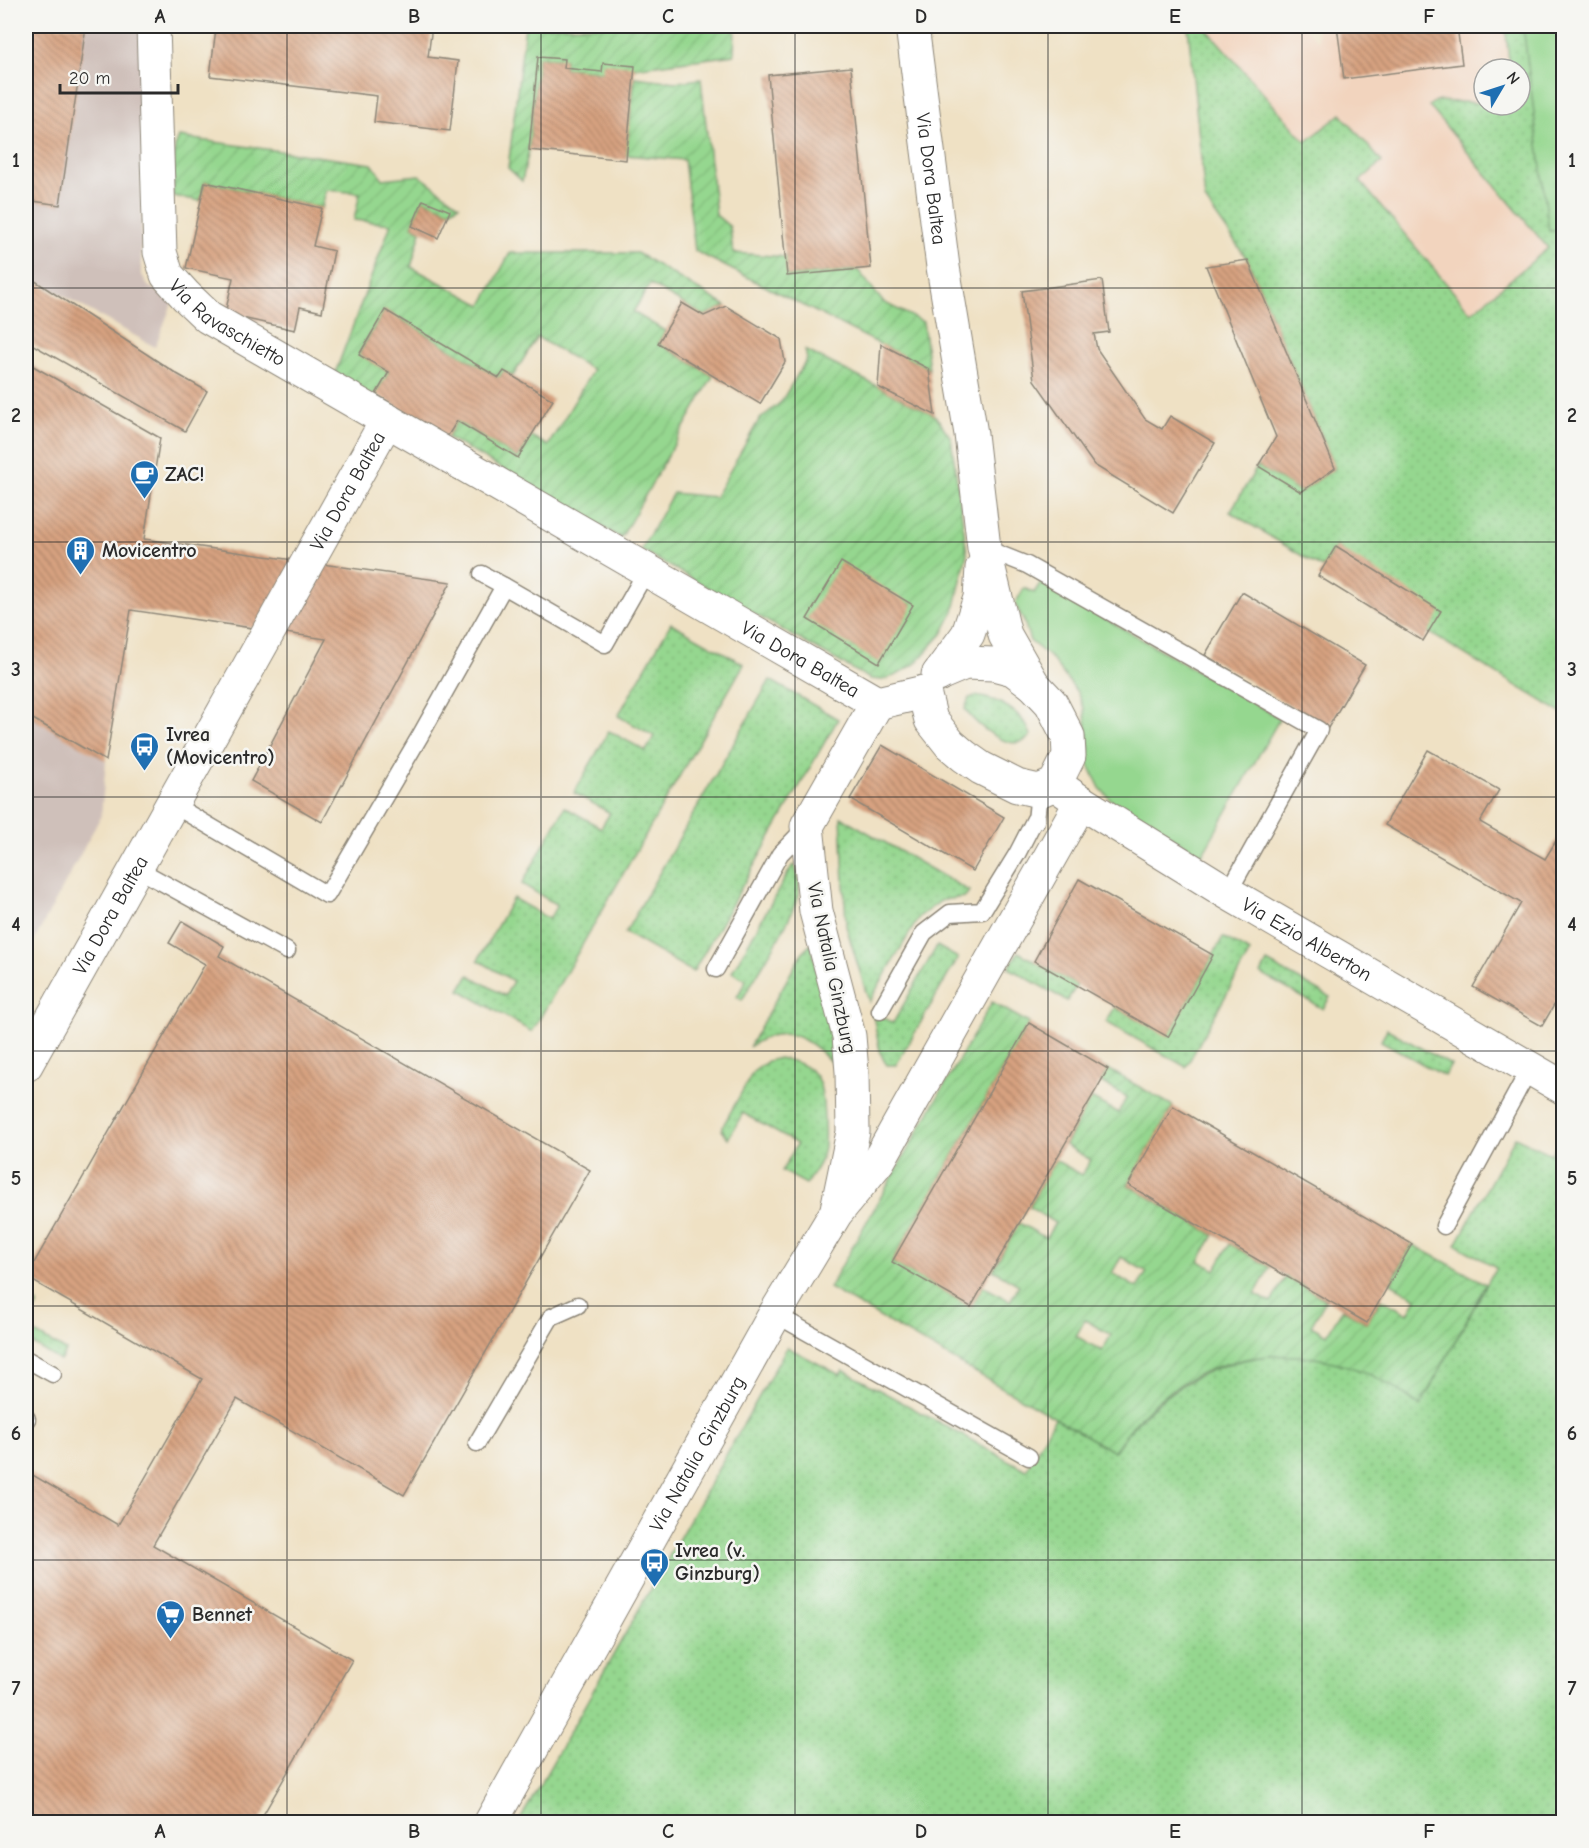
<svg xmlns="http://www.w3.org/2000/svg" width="1589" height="1848" font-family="'Comic Neue',sans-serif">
  <defs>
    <pattern id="grass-dots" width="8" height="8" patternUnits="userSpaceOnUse" patternTransform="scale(1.5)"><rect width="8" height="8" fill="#95d78f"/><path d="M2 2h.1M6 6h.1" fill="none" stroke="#81b97c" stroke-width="1.8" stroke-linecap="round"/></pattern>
    <pattern id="garden-furrows" width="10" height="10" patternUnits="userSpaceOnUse" patternTransform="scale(1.5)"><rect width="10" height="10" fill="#95d78f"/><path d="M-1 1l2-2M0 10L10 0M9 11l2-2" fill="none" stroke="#81b97c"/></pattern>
    <pattern id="building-back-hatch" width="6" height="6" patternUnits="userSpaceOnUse" patternTransform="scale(1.5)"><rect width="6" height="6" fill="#d7a280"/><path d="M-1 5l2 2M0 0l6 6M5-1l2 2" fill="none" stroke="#af8469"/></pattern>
  </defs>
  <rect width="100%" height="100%" fill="#f6f6f2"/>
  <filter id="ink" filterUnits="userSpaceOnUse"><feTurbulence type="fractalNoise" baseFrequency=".0167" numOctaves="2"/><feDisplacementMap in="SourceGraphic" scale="12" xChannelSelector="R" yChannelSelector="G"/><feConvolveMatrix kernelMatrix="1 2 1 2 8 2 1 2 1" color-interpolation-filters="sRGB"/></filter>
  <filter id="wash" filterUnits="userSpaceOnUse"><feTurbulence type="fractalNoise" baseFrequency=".008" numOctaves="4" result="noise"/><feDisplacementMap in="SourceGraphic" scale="24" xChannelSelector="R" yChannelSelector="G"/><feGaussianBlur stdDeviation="1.35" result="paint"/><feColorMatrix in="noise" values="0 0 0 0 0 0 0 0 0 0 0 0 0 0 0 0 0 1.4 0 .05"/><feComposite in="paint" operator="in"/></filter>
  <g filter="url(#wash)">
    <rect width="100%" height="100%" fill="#efe1c4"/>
    <path fill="#f2d4be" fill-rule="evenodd" d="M1204,26H1303L1318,41L1317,26H1337L1345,79L1461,64L1457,26H1523L1549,231L1563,418L1366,213ZM1484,69H1520V105H1484Z"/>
    <g fill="#cfc0ba">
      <polygon points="26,26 143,26 141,273 148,286 173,301 155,347 26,275"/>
      <polygon points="26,715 106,761 101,816 26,956"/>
    </g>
    <g fill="url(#grass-dots)" stroke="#60815d" stroke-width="1.5">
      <polygon points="1188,26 1204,26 1306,142 1341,114 1382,162 1360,181 1471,313 1548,248 1429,106 1435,101 1484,103 1484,105 1520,105 1520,69 1510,69 1505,26 1563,26 1563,714 1428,632 1336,546 1322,568 1230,512 1258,466 1301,492 1335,468 1248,260 1205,200"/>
      <polygon points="671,623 744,664 532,1032 460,990 469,975 505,996 513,981 478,960 513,898 549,919 557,905 522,884 565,807 601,828 610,813 574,793 609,731 646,751 654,736 618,716"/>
      <polygon points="770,680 838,719 693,972 625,933"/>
      <path d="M976,696C999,699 1023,712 1031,735C1014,757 976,726 965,709L969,698Z"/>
      <polygon points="841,817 969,891 965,897 942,900 919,917 869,1002 846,926"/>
      <path d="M795,865C796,873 799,881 799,888C797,915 756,975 742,1000L737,997L746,980L732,972L792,866Z"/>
      <polygon points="1223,937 1250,952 1186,1067 1106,1022 1115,1007 1168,1036"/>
      <path d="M811,944L842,1074C814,1043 790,1018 749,1047L802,953Z"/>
      <path d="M937,946L958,958L896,1065H887C877,1053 877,1028 872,1012L893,1023Z"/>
      <polygon points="1018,952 1077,985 1067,1001 1009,968"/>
      <polygon points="1267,962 1330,997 1323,1009 1261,974"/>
      <polygon points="1387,1029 1451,1065 1444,1076 1381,1041"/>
      <path d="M779,1058C820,1065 822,1081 824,1118C824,1130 826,1144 822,1156C820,1165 811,1176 806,1184L782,1171L797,1144L743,1113L728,1139L722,1130L724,1124L753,1072L768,1061Z"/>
      <path d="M1563,1133V1822H519L787,1347L840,1375L843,1370L1026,1470L1055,1418L1114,1452C1169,1365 1281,1329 1375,1375C1391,1383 1406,1395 1420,1406L1496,1267L1456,1245L1515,1137L1551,1154Z"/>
      <polygon points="26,1297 38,1304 31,1317 26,1314"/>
      <polygon points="26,1328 66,1351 60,1361 26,1340"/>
    </g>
    <g fill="#95d78f" stroke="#60815d" stroke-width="1.5">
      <polygon points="1523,26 1558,26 1564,70 1563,230 1549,231"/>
      <polygon points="1041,582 1280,718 1202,855 1114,803 1100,788 1087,761 1089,750 1088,736 1084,708 1077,692 1051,658 1030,641 1024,621 1015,604 1024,588 1034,593"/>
    </g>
    <g fill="url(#garden-furrows)" stroke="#60815d" stroke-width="1.5" fill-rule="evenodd">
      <polygon points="525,26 735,26 734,55 602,72 564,68 565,59 538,57 529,150 522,181 508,168"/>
      <polygon points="635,77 675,82 701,79 716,215 730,227 733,253 786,257 788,276 858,270 883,302 923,322 929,369 695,251 684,160 626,155"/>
      <polygon points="179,137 372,164 383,179 419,175 459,205 450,211 423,200 412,226 421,231 411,267 482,305 510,253 637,253 726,306 704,316 650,284 633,312 665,331 658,343 713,376 621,538 447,437 457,421 518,458 531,436 548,446 593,370 537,337 513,376 504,371 499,378 385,310 359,354 389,372 372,402 333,379 391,224 354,220 360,193 326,190 322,208 205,182 200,201 173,196 175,147"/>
      <polygon points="805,350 935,415 951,438 967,553 954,611 942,634 915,664 897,675 882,680 870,679 641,550 673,493 715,497 759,420 781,402 807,359"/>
      <path d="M992,1002L1029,1023L892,1262L971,1307L983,1286L1010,1301L1019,1285L993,1270L1019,1223L1046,1238L1055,1223L1029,1207L1055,1160L1082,1175L1091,1160L1065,1145L1091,1098L1118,1113L1127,1097L1101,1082L1108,1069L1173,1106L1128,1185L1214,1235L1199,1261L1215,1270L1230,1244L1270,1267L1255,1294L1271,1303L1286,1276L1326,1300L1311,1326L1327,1335L1342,1309L1367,1323L1381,1299L1408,1314L1416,1298L1391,1283L1412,1244L1486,1284L1420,1406C1322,1326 1182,1341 1114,1452L829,1288ZM1121,1257L1147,1272L1137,1288L1112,1273ZM1085,1320L1111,1335L1102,1351L1076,1336Z"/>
    </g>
    <g id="blocks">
      <g fill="url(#building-back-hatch)">
        <polygon points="26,26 86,26 60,205 26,200"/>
        <polygon points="207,26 432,26 428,57 458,61 450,131 374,122 377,96 210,76 216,28"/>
        <polygon points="1337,26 1457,26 1462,64 1344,79"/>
        <polygon points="538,57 565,59 564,68 602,72 603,63 635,66 626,160 529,150"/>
        <polygon points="851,67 871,268 787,276 768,75"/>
        <polygon points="205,182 322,208 313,246 334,251 322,312 300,307 295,330 225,314 233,278 186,268"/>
        <polygon points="423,200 450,211 438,238 412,226"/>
        <polygon points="1248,260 1335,468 1301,492 1258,466 1276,437 1206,266"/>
        <polygon points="26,275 177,374 207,391 185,431 26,341 31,333 26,330"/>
        <polygon points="1102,280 1109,332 1094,334 1097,349 1145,419 1162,429 1170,416 1215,443 1173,513 1094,465 1034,380 1022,291"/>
        <polygon points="682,303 704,316 726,306 781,339 785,362 760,404 658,343"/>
        <polygon points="385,310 499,378 504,371 553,400 518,458 457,421 447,437 376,394 389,372 359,355"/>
        <polygon points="881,344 929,369 935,415 878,387"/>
        <polygon points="26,362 160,438 144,539 451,582 322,822 251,781 326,639 131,610 106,761 26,715"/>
        <polygon points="1336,546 1441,611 1423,641 1318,576"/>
        <polygon points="841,562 913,605 879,663 807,619"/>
        <polygon points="1242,592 1365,665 1328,728 1205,655"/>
        <polygon points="882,745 1004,817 973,871 850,799"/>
        <polygon points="1428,750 1499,790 1480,822 1545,859 1564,828 1564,988 1542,1026 1473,987 1521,903 1385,825"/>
        <polygon points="1079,879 1213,955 1168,1037 1034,961"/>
        <polygon points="182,921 224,946 219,956 590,1170 404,1495 237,1399 153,1545 352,1660 259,1822 26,1822 26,1471 118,1525 202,1379 26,1277 205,964 169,943"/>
        <polygon points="1029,1023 1108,1069 971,1307 892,1262"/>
        <polygon points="1173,1106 1412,1244 1367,1323 1128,1185"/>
      </g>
    </g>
  </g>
  <g filter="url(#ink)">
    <use href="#blocks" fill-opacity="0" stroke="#8d8678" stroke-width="1.5"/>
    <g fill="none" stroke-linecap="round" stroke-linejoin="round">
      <defs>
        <g id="service">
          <polyline points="984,548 1027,565 1319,730 1228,893"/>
          <polyline points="482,574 504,586"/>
          <polyline points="172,804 327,895 420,736 504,586 605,644 647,570"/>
          <polyline points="136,868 287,951"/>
          <polyline points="716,969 780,854 807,826"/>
          <polyline points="880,1011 924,933 950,913 982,911 1017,854 1035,819 1036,821 1039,791"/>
          <polyline points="1444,1226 1530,1068"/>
          <polyline points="775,1314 1029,1457"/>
          <polyline points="26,1359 53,1374"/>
          <polyline points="26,1417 27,1419"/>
          <polyline points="477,1443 551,1317 578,1305"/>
        </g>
        <g id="minor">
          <path id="s1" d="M153,26L160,252L167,275L186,296L208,317L877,703L924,692"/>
          <path id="s2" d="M912,26L943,267L971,434L984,548L1005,635L1033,684"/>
          <polyline points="938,675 968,634 980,598 982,568"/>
          <polyline points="924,692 931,720 950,744 964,756 981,768 1017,786 1039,791 1055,784 1069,756 1068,736 1051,703 1033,684 1013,669 994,664 965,663 939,674"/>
          <path id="s3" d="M1055,784L1081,802L1228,893L1564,1088"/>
          <path id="s4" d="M26,1065L387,420"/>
          <polyline points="837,1209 853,1132 852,1072 849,1036 816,911 807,826 877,703"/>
          <path id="s5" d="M491,1822L775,1314L836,1213L879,1160L1081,802"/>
        </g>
      </defs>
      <use href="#service" stroke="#8d8678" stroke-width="19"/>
      <use href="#minor" stroke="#8d8678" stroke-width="35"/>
      <use href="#service" stroke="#fff" stroke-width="16"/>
      <use href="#minor" stroke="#fff" stroke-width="33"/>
    </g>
  </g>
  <path fill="none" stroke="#2b2b2b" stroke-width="1.5" stroke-opacity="0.55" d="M287,26V1822M541,26V1822M795,26V1822M1048,26V1822M1302,26V1822M26,288H1564M26,542H1564M26,797H1564M26,1051H1564M26,1306H1564M26,1560H1564"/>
  <defs>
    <symbol id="cafe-pin" viewBox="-11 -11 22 30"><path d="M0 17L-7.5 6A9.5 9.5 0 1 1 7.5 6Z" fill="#1f6fb2" stroke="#f6f6f2"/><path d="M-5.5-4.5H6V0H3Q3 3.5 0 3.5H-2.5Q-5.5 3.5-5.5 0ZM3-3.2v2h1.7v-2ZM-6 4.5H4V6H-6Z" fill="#fff"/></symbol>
    <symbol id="building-pin" viewBox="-11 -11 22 30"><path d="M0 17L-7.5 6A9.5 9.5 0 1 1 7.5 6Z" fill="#1f6fb2" stroke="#f6f6f2"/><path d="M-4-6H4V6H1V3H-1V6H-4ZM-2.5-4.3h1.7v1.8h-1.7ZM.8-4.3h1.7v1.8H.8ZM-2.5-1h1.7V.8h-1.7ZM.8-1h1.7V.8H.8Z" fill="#fff"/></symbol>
    <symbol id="bus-pin" viewBox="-11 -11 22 30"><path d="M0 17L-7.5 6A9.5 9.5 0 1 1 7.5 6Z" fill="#1f6fb2" stroke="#f6f6f2"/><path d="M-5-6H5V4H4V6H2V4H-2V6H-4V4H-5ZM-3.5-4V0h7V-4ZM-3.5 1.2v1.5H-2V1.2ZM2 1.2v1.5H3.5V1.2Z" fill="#fff"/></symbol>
    <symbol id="supermarket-pin" viewBox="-11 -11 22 30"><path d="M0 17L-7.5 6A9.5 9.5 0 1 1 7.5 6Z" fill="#1f6fb2" stroke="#f6f6f2"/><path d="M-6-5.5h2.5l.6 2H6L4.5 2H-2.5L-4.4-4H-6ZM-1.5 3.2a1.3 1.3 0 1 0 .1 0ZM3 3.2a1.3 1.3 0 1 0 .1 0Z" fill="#fff"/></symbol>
  </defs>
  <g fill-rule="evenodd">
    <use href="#cafe-pin" x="128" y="458" width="33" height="45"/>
    <use href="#building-pin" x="64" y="534" width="33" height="45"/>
    <use href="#bus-pin" x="128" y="730" width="33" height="45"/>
    <use href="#bus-pin" x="638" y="1546" width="33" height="45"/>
    <use href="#supermarket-pin" x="154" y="1598" width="33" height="45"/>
  </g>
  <g text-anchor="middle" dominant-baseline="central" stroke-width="5" stroke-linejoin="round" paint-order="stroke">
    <g font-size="20" fill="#2b2b2b" stroke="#f6f6f2">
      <text stroke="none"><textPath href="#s2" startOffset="154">Via Dora Baltea</textPath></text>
      <text stroke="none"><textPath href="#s1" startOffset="328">Via Ravaschietto</textPath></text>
      <text stroke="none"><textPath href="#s4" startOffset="658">Via Dora Baltea</textPath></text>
      <text stroke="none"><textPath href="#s1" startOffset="993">Via Dora Baltea</textPath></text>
      <text stroke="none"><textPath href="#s4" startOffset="172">Via Dora Baltea</textPath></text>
      <text stroke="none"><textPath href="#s3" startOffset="296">Via Ezio Alberton</textPath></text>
      <text transform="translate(832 968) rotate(78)">Via Natalia Ginzburg</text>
      <text stroke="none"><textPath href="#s5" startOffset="422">Via Natalia Ginzburg</textPath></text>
    </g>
    <g font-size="20" font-weight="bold" fill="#2b2b2b" stroke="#f6f6f2" text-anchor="start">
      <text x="165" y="474">ZAC!</text>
      <text x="102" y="550">Movicentro</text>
      <text x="166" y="734">Ivrea<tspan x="166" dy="23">(Movicentro)</tspan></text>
      <text x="675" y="1550">Ivrea (v.<tspan x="675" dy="23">Ginzburg)</tspan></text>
      <text x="192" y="1614">Bennet</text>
    </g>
  </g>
  <rect width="1589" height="1848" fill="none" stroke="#f6f6f2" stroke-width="66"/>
  <g transform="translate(1502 87) rotate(51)"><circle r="28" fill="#f6f6f2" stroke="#a5a5a2" stroke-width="1.5"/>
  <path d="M0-4.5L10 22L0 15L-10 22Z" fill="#1f6fb2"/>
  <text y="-9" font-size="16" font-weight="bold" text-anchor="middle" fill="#2b2b2b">N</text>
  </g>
  <path d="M60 84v9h118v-9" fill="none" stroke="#2b2b2b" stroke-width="3"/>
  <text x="69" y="84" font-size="18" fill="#2b2b2b" stroke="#f6f6f2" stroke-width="4.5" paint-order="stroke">20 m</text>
  <rect x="33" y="33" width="1523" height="1782" fill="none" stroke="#2b2b2b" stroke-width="2"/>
  <g font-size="20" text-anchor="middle" font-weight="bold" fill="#2b2b2b">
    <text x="160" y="23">A</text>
    <text x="414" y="23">B</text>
    <text x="668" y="23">C</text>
    <text x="921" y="23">D</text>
    <text x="1175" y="23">E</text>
    <text x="1429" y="23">F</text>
    <text x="16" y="167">1</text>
    <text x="1572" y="167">1</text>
    <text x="16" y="422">2</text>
    <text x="1572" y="422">2</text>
    <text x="16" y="676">3</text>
    <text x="1572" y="676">3</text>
    <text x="16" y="931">4</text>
    <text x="1572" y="931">4</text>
    <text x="16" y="1185">5</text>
    <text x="1572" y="1185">5</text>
    <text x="16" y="1440">6</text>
    <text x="1572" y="1440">6</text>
    <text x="16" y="1695">7</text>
    <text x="1572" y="1695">7</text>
    <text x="160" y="1838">A</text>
    <text x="414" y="1838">B</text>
    <text x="668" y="1838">C</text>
    <text x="921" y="1838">D</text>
    <text x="1175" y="1838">E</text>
    <text x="1429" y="1838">F</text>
  </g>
</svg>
